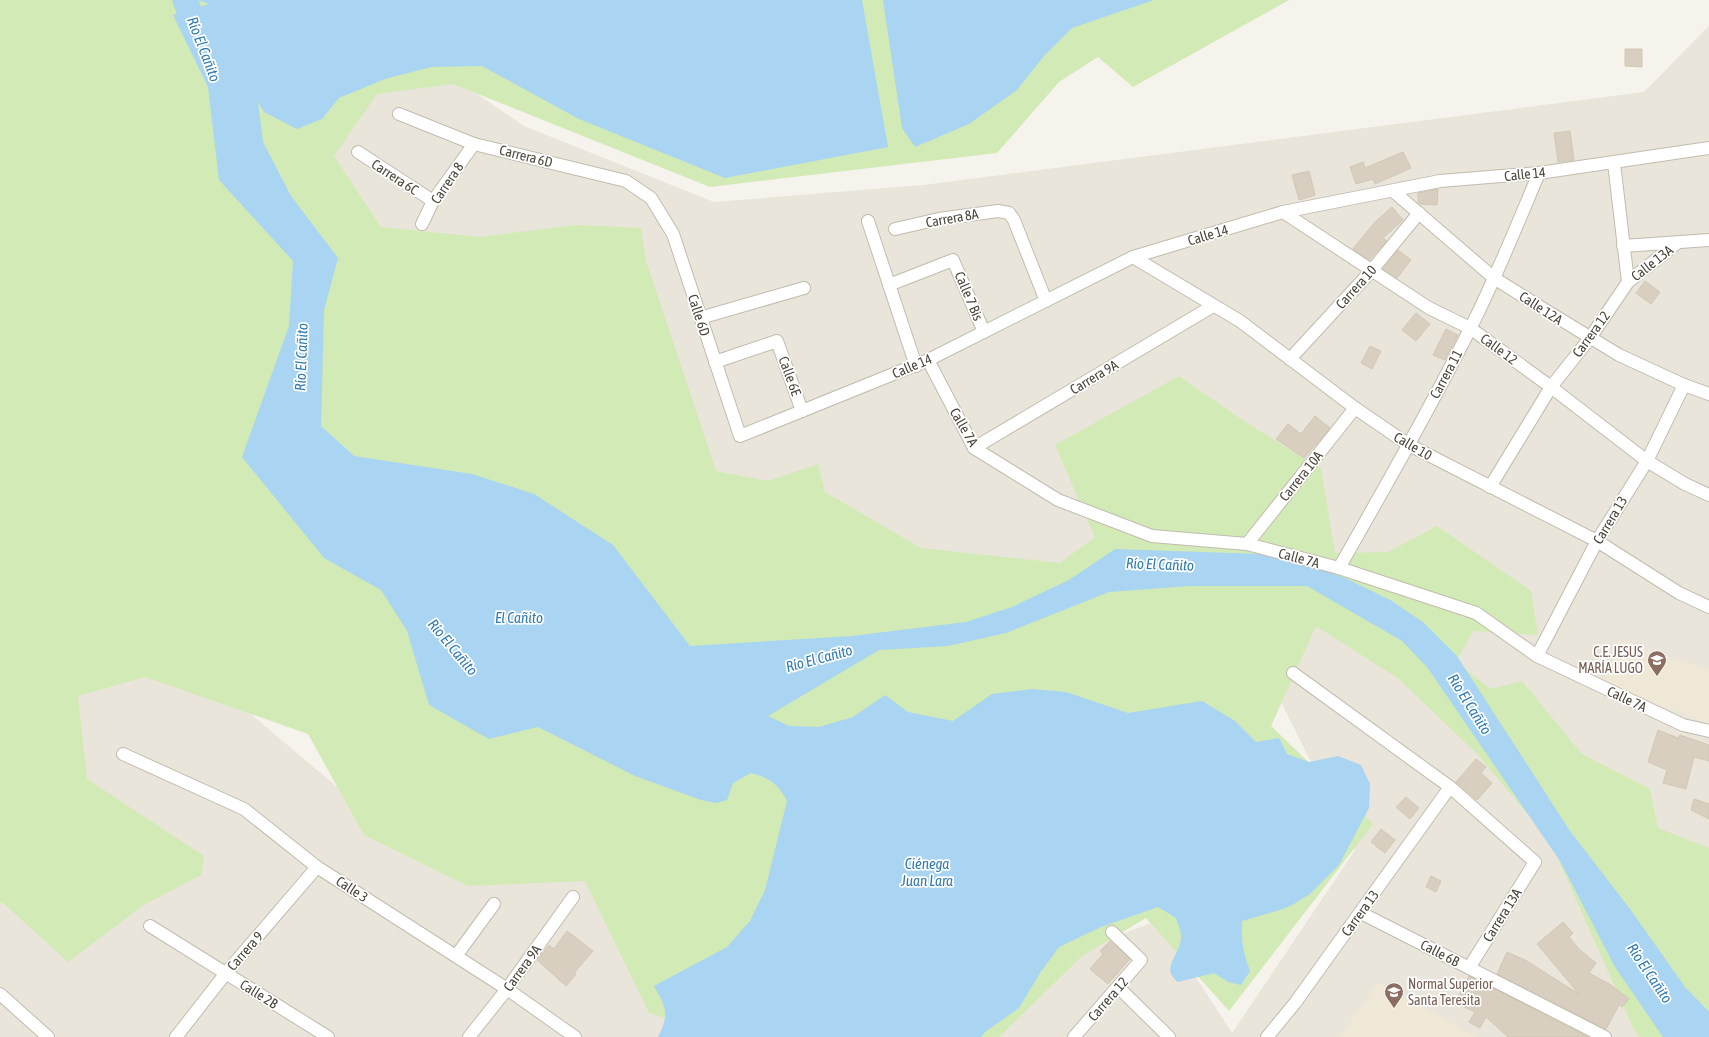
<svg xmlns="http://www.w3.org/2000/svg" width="1709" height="1037" font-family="'Asap Condensed',sans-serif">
  <rect width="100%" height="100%" fill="#f6f3ec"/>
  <g fill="#eae5da">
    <polygon points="1709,26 1709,1037 963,1037 1029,969 1159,920 1232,1033 1355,850 1277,694 697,527 380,278 305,149 409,47 524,126 714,202 923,185 1644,92"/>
    <polygon points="0,509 45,540 433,868 606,861 687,1037 0,1037"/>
  </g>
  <g fill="#efe8d6">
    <polygon points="1619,640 1709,670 1709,724 1604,683"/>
    <polygon points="1378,982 1477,1037 1340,1037"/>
  </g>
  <polygon fill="#d2eab5" points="0,0 1289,0 1133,87 1098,57 1059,82 997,153 710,187 453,84 377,94 334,156 381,227 481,237 576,225 641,228 646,261 716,471 768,481 818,464 825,492 921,548 1060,563 1095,537 1055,445 1179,376 1244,421 1321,469 1335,553 1388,552 1437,526 1531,591 1538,635 1473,631 1456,662 1491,689 1522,681 1582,754 1650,789 1658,828 1709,848 1709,1037 1640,1037 1634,1030 1550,841 1478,755 1399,679 1316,626 1271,726 1373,824 1229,1011 1146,918 1082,956 999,1037 725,1037 649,1013 585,881 468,886 364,835 308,734 145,677 78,696 87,779 204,856 201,875 142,906 68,962 3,903 0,903"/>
  <g fill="#a9d4f2">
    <path d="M198,0H862L888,147L725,178L579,119L482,66L431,67L385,79L339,98L322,119L297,129L264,112L258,102L263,142L291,196L338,258L324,310L321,426L354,456L472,474L534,494L613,545L690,646L852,636L966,622L1012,607L1069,580L1115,549L1261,554L1299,562L1345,578L1392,601L1424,623L1457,656L1570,831L1630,909L1685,987L1709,1012V1037H1663L1615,967L1560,861L1427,667L1402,641L1307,586H1190L1109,592L1006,633L948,646L879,650L768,716L789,726L819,727L853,717L885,695L908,712L953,721L992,694L1032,689L1066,692L1128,713L1202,701L1235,721L1256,742L1279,738L1287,754L1309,762L1338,756L1361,765L1370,784L1369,808L1339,865L1310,894L1294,904L1283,909L1242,921C1241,940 1243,953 1250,971L1241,985L1228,982L1214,973L1178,982C1160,969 1179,956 1181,939C1182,933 1178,924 1176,918L1158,907L1101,927L1059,947L1040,973L1019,1008L985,1032L981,1037H658C670,1014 666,1007 654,986L727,947L750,921L765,890L787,801C778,784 770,778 751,773L733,783L727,800L716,803L701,800L635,776L538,727L489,739L429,705L407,631L381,590L324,558L242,457L289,326L293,261L219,180L208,87L173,15L209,4Z"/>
    <polygon points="883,0 1154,0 1072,28 1044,56 1017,90 969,124 915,147 902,128"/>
  </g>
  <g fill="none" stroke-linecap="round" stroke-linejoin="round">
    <polyline stroke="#a9d4f2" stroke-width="25" points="185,0 201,42"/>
  </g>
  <g fill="#d8cfc1" stroke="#d3c7b4">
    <polygon points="1625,49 1642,49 1642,67 1625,66"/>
    <polygon points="1570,131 1574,160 1558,162 1554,133"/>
    <polygon points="1403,152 1411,168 1375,184 1373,179 1356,184 1350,167 1363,162 1365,168"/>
    <polygon points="1309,171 1315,195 1299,200 1292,175"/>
    <polygon points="1438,189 1437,205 1420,204 1418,202 1418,193"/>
    <polygon points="1392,207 1403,220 1383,238 1387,241 1369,260 1353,249 1374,223"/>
    <polygon points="1398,250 1411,260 1397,278 1383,269"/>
    <polygon points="1645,281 1660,292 1651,304 1636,293"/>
    <polygon points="1416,313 1430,324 1416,341 1402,330"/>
    <polygon points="1446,329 1458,335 1445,360 1433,355"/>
    <polygon points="1370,346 1381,351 1372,369 1361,363"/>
    <polygon points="1315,416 1330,428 1304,458 1276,439 1288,424 1301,434"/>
    <polygon points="1658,730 1678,738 1680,735 1709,745 1709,761 1694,757 1686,789 1663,783 1667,770 1648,762"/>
    <polygon points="1476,759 1486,767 1481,773 1492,783 1477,800 1456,782"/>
    <polygon points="1406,797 1419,808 1410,819 1396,807"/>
    <polygon points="1694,799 1709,804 1709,819 1691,810"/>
    <polygon points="1381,829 1395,840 1385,853 1371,842"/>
    <polygon points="1431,876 1441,881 1436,892 1426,887"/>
    <polygon points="1563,922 1573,933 1569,937 1579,949 1596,963 1589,973 1611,985 1629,999 1622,1007 1619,1005 1606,1029 1497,974 1507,952 1525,960 1579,994 1537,944"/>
    <polygon points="567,931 593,951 574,973 576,974 566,986 537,960 549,945 554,949"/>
    <polygon points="1110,941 1130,959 1108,984 1090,969 1103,954 1100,951"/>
    <polygon points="1469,976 1588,1037 1508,1037 1486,1017 1480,1028 1469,1022 1475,1012 1455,1003"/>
  </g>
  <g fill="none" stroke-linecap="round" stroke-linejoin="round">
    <defs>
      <g id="street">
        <polyline points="399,114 474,144 626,181 651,198 673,234 740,436 928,360 1133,257 1283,212 1440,181 1539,173 1709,148"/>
        <polyline points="358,152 433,201"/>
        <polyline points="1393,191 1494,278 1537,305 1619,355 1684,385 1709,394"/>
        <polyline points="1283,212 1429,308 1470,328 1551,387 1647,461 1685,484 1709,495"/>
        <polyline points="868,221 916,366"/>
        <polyline points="422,224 433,201 474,144"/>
        <polyline points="895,229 939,219 998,211 1009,213 1014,220 1046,301"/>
        <polyline points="1623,246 1709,240"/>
        <polyline points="1133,257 1240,321 1355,408 1409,445 1597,541 1679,593 1709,607"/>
        <polyline points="1628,282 1677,243"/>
        <polyline points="889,285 953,260 984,332"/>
        <polyline points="700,318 804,288"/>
        <polyline points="1290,359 1372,270 1419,213"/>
        <polyline points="928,360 974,448 1058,500 1152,536 1247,544 1339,568 1476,613 1537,656 1683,725 1709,731"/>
        <polyline points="715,362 777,341 802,411"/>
        <polyline points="974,448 1213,306"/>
        <polyline points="1490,487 1551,387 1590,338 1628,282 1614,163"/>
        <polyline points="1247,544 1355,408"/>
        <path d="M1339,568C1384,489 1429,410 1470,329C1496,278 1517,225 1539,173"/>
        <polyline points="1537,656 1597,541 1647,461 1684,385"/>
        <polyline points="1293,673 1450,787 1535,862 1469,968"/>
        <polyline points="123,754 244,809 317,867 507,989 575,1037"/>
        <polyline points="1361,913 1605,1037"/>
        <polyline points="150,926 328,1037"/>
        <polyline points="456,956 494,904"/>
        <polyline points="1118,987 1169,1037"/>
        <polyline points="0,994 48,1037"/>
        <polyline points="176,1037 226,973 317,867"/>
        <polyline points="469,1037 507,989 573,897"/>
        <polyline points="1074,1037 1141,960 1112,932"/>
        <polyline points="1267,1037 1295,1003 1450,787"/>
      </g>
    </defs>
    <use href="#street" stroke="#c2bbae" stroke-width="14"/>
    <use href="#street" stroke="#fff" stroke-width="12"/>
  </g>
  <defs>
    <symbol id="school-pin" viewBox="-11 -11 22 30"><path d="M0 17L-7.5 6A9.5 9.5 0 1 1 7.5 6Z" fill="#8d6e63" stroke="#fff"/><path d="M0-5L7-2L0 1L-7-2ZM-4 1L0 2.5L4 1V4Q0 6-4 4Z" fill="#fff"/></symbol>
    <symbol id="university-pin" viewBox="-11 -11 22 30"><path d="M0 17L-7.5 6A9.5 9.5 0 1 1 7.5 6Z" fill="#8d6e63" stroke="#fff"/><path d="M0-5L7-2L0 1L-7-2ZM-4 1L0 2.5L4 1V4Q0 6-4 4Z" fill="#fff"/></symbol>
  </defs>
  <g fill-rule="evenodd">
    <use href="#school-pin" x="1646" y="649" width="22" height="30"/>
    <use href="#university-pin" x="1383" y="981" width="22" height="30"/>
  </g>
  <g text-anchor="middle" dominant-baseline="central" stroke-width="3.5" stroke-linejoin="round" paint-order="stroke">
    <g font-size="14" fill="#4b4439" stroke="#fff">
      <text transform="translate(526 156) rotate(14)">Carrera 6D</text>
      <text transform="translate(1525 174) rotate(-6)">Calle 14</text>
      <text transform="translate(395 177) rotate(33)">Carrera 6C</text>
      <text transform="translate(447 183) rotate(-56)">Carrera 8</text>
      <text transform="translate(952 218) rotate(-10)">Carrera 8A</text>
      <text transform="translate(1208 235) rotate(-17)">Calle 14</text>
      <text transform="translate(1652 263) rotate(-38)">Calle 13A</text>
      <text transform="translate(1356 287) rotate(-48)">Carrera 10</text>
      <text transform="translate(969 296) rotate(67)">Calle 7 Bis</text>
      <text transform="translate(1541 308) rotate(33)">Calle 12A</text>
      <text transform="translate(699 315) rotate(72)">Calle 6D</text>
      <text transform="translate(1591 334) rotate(-54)">Carrera 12</text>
      <text transform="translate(1499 349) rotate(36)">Calle 12</text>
      <text transform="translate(912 366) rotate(-23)">Calle 14</text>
      <text transform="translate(1446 374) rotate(-62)">Carrera 11</text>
      <text transform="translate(790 376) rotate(70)">Calle 6E</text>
      <text transform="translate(1094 377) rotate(-31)">Carrera 9A</text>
      <text transform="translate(964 427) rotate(60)">Calle 7A</text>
      <text transform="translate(1413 446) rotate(30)">Calle 10</text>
      <text transform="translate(1301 476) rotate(-51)">Carrera 10A</text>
      <text transform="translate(1610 520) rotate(-59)">Carrera 13</text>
      <text transform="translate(1299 558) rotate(15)">Calle 7A</text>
      <text transform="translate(1627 699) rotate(25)">Calle 7A</text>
      <text transform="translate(352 889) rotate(33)">Calle 3</text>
      <text transform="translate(1360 913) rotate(-54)">Carrera 13</text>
      <text transform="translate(1502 915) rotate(-58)">Carrera 13A</text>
      <text transform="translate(245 951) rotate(-49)">Carrera 9</text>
      <text transform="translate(1440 953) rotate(27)">Calle 6B</text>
      <text transform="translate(522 968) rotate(-54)">Carrera 9A</text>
      <text transform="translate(259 994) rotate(32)">Calle 2B</text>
      <text transform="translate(1108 999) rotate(-49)">Carrera 12</text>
    </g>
    <g font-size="14" fill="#785e54" stroke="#fff" text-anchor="end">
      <text x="1643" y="652">C.E. JESUS<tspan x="1643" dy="16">MARÍA LUGO</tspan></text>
      <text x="1408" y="984" text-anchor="start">Normal Superior<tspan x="1408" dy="16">Santa Teresita</tspan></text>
    </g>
    <g font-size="15" font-style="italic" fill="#2e7ab2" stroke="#fff">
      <text transform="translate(204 49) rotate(69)">Río El Cañito</text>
      <text transform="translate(301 357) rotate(-88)">Río El Cañito</text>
      <text transform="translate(1160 564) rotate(2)">Río El Cañito</text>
      <text x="519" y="617">El Cañito</text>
      <text transform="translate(453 647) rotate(50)">Río El Cañito</text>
      <text transform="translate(819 658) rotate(-15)">Río El Cañito</text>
      <text transform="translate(1470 704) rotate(58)">Río El Cañito</text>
      <text x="927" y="863">Ciénega<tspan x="927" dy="17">Juan Lara</tspan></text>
      <text transform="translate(1650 973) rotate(56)">Río El Cañito</text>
    </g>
  </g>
</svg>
